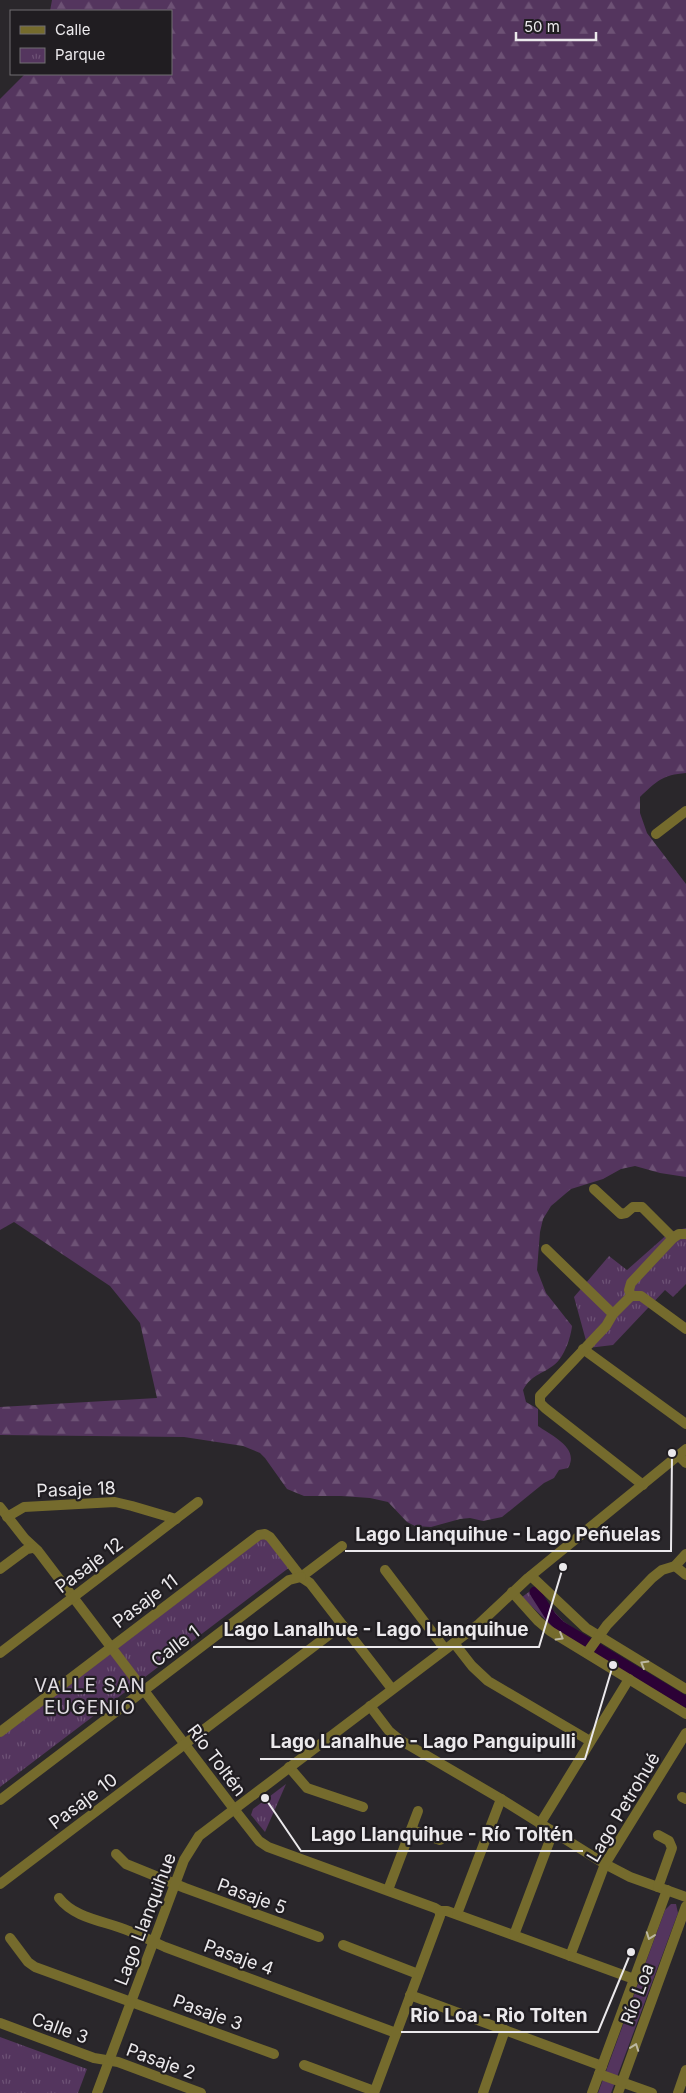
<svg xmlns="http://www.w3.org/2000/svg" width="686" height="2093" font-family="Inter,sans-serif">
  <defs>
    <pattern id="forest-firs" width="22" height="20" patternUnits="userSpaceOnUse" patternTransform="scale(1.25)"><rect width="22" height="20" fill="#54355e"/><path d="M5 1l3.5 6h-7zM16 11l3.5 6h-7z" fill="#6d5275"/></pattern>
    <pattern id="park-tufts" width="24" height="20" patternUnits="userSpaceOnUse" patternTransform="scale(1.25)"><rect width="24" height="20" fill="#54355e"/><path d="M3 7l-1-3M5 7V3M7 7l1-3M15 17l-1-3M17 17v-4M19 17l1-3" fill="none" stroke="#6d5275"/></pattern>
  </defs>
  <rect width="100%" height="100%" fill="#2a272b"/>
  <polygon fill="#54355e" points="671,1904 676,1904 678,1913 611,2093 598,2093 665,1910"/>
  <path fill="url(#forest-firs)" d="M52,0H686V773C662,775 657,781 640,797V813L647,833L686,884V1177L660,1173L635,1166L621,1169L603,1179L571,1189L551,1206L543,1219L540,1232L537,1270L546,1293L572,1326C571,1337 564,1358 554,1365C541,1375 532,1374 523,1390L526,1402L538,1409V1426C552,1436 580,1448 568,1468L559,1470L554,1478L544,1483L502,1517L483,1521L470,1518L460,1519L431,1527L415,1526L407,1522L388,1502L370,1498L341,1496H304L287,1489L265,1458L260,1453L243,1446L184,1437L0,1435V1407L157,1398L140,1323L110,1286L14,1222L0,1230V99L25,74H171V11H50Z"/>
  <g fill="url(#park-tufts)">
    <polygon points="686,1228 686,1284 673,1297 665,1290 613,1345 588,1348 574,1297 609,1256 627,1270 670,1232"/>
    <polygon points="261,1539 267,1539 290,1567 0,1787 0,1737"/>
    <polygon points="533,1589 563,1621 605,1650 686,1696 686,1706 554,1628 522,1597"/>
    <polygon points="286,1784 265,1832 251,1815 253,1809"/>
    <polygon points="0,2037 87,2069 78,2093 0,2093"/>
  </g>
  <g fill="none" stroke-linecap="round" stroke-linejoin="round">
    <polyline stroke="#2c0136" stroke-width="11" points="535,1592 551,1617 560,1626 686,1702"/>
    <g stroke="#756b2d" stroke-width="10">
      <polyline points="656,834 686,811"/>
      <polyline points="594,1189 621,1214 626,1213 633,1207 642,1207 673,1238"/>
      <polyline points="546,1249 613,1314"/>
      <polyline points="631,1296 629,1290 631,1283 673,1238 679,1234 686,1234"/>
      <polyline points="583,1349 686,1424"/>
      <polyline points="678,1455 686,1463"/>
      <polyline points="643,1485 545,1408 540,1403 540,1396 606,1326 613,1314 631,1296 641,1296 686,1329"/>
      <polyline points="0,1507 25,1539 38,1551 234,1809 259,1841 268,1847 435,1908 440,1911 447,1911 634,1979"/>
      <polyline points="7,1517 24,1507 115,1502 132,1506 176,1519"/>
      <polyline points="675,1566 686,1575"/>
      <polyline points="0,1569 27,1549 32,1548"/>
      <polyline points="385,1570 445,1649"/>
      <polyline points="531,1576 586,1628 686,1689"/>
      <polyline points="301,1577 310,1583 392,1689"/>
      <polyline points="301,1577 342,1546"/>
      <polyline points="512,1592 538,1621 550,1631 686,1714"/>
      <polyline points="454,1643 472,1666 488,1681 590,1741"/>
      <polyline points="0,1653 198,1502"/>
      <polyline points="587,1653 607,1625 652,1578 662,1570 675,1566 686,1554"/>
      <polyline points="370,1706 389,1731 400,1740 501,1799 605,1864 630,1877 686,1897"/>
      <polyline points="0,1732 259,1535 265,1534 270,1537 301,1577"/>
      <polyline points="289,1767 307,1788 363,1807"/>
      <polyline points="682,1797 686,1799"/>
      <polyline points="0,1800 289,1580 301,1577"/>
      <polyline points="540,1824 629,1679"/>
      <polyline points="412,1830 440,1840"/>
      <polyline points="116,1854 126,1864 185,1888 319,1937"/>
      <polyline points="0,1884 342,1625"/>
      <polyline points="658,1887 672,1848 669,1841 658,1835"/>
      <polyline points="388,1890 418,1811"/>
      <path d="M59,1898C75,1919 106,1921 129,1931C141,1935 153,1942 165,1947L396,2033"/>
      <polyline points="457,1914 501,1799"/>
      <polyline points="514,1935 553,1832"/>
      <polyline points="10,1938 28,1962 35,1967 274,2054"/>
      <polyline points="343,1945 418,1974"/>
      <polyline points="570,1956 605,1864 686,1733"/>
      <polyline points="410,1995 602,2066"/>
      <polyline points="0,2023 94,2058 118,2062 201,2093"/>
      <polyline points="304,2065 374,2091"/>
      <polyline points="599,2074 652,2093"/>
      <polyline points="97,2093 184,1860 199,1836 479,1624 528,1578 686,1449"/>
      <polyline points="374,2093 440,1916 440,1911"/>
      <polyline points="483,2093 505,2030"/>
      <polyline points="592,2093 667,1890"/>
      <polyline points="618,2093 686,1906"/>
      <polyline points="678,2093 686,2070"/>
    </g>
  </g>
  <defs><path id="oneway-chevron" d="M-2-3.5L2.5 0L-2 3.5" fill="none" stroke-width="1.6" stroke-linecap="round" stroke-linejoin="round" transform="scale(1.25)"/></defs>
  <g stroke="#bcb7a0">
    <use href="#oneway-chevron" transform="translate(560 1637) rotate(31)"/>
    <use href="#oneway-chevron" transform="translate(644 1664) rotate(-149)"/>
    <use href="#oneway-chevron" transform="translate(650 1936) rotate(110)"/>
    <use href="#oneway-chevron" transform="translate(635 2047) rotate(-70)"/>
  </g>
  <g text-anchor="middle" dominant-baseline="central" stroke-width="4.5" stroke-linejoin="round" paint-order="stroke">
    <g font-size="18" fill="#ebe9ec" stroke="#201d21">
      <text transform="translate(76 1489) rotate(-2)">Pasaje 18</text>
      <text transform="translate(89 1565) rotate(-37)">Pasaje 12</text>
      <text transform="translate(145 1601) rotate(-37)">Pasaje 11</text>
      <text transform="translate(175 1646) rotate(-37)">Calle 1</text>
      <text transform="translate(217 1760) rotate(53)">Río Toltén</text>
      <text transform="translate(83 1801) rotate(-37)">Pasaje 10</text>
      <text transform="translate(623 1807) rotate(-59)">Lago Petrohué</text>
      <text transform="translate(252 1896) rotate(20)">Pasaje 5</text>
      <text transform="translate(145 1919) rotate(-69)">Lago Llanquihue</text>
      <text transform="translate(239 1957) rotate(20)">Pasaje 4</text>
      <text transform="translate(637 1994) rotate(-70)">Río Loa</text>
      <text transform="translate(208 2012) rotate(20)">Pasaje 3</text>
      <text transform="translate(60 2028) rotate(20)">Calle 3</text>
      <text transform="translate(161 2061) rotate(20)">Pasaje 2</text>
    </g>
    <g font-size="19" letter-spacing="1" fill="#e2dee3" stroke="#201d21">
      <text x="90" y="1685">VALLE SAN<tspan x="90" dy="22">EUGENIO</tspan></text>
    </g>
  </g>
  <path fill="none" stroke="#ebe9ec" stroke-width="2" d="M672 1453L671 1551H345M563 1567L539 1647H213M613 1665L585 1759H260M265 1798L301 1851H583M631 1952L598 2032H401"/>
  <g fill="#ebe9ec" stroke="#201d21" stroke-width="2">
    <circle cx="672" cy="1453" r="5"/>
    <circle cx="563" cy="1567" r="5"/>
    <circle cx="613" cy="1665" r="5"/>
    <circle cx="265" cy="1798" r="5"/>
    <circle cx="631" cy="1952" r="5"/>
  </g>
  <g font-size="19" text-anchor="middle" font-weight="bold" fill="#ebe9ec" stroke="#201d21" stroke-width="4.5" stroke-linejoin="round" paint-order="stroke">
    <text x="508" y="1541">Lago Llanquihue - Lago Peñuelas</text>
    <text x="376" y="1636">Lago Lanalhue - Lago Llanquihue</text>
    <text x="423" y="1748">Lago Lanalhue - Lago Panguipulli</text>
    <text x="442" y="1841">Lago Llanquihue - Río Toltén</text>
    <text x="499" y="2022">Rio Loa - Rio Tolten</text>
  </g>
  <rect x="10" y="10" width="162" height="65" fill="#201d21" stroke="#716f72"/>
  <rect x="20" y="26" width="25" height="8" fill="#756b2d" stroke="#716f72"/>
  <text x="55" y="35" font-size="15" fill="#ebe9ec">Calle</text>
  <rect x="20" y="48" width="25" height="15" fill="url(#park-tufts)" stroke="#716f72"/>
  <text x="55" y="60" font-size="15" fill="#ebe9ec">Parque</text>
  <path d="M516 32v8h80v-8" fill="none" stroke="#ebe9ec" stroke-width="2.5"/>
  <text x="524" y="32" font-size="15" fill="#ebe9ec" stroke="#201d21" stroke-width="4" paint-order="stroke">50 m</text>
</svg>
